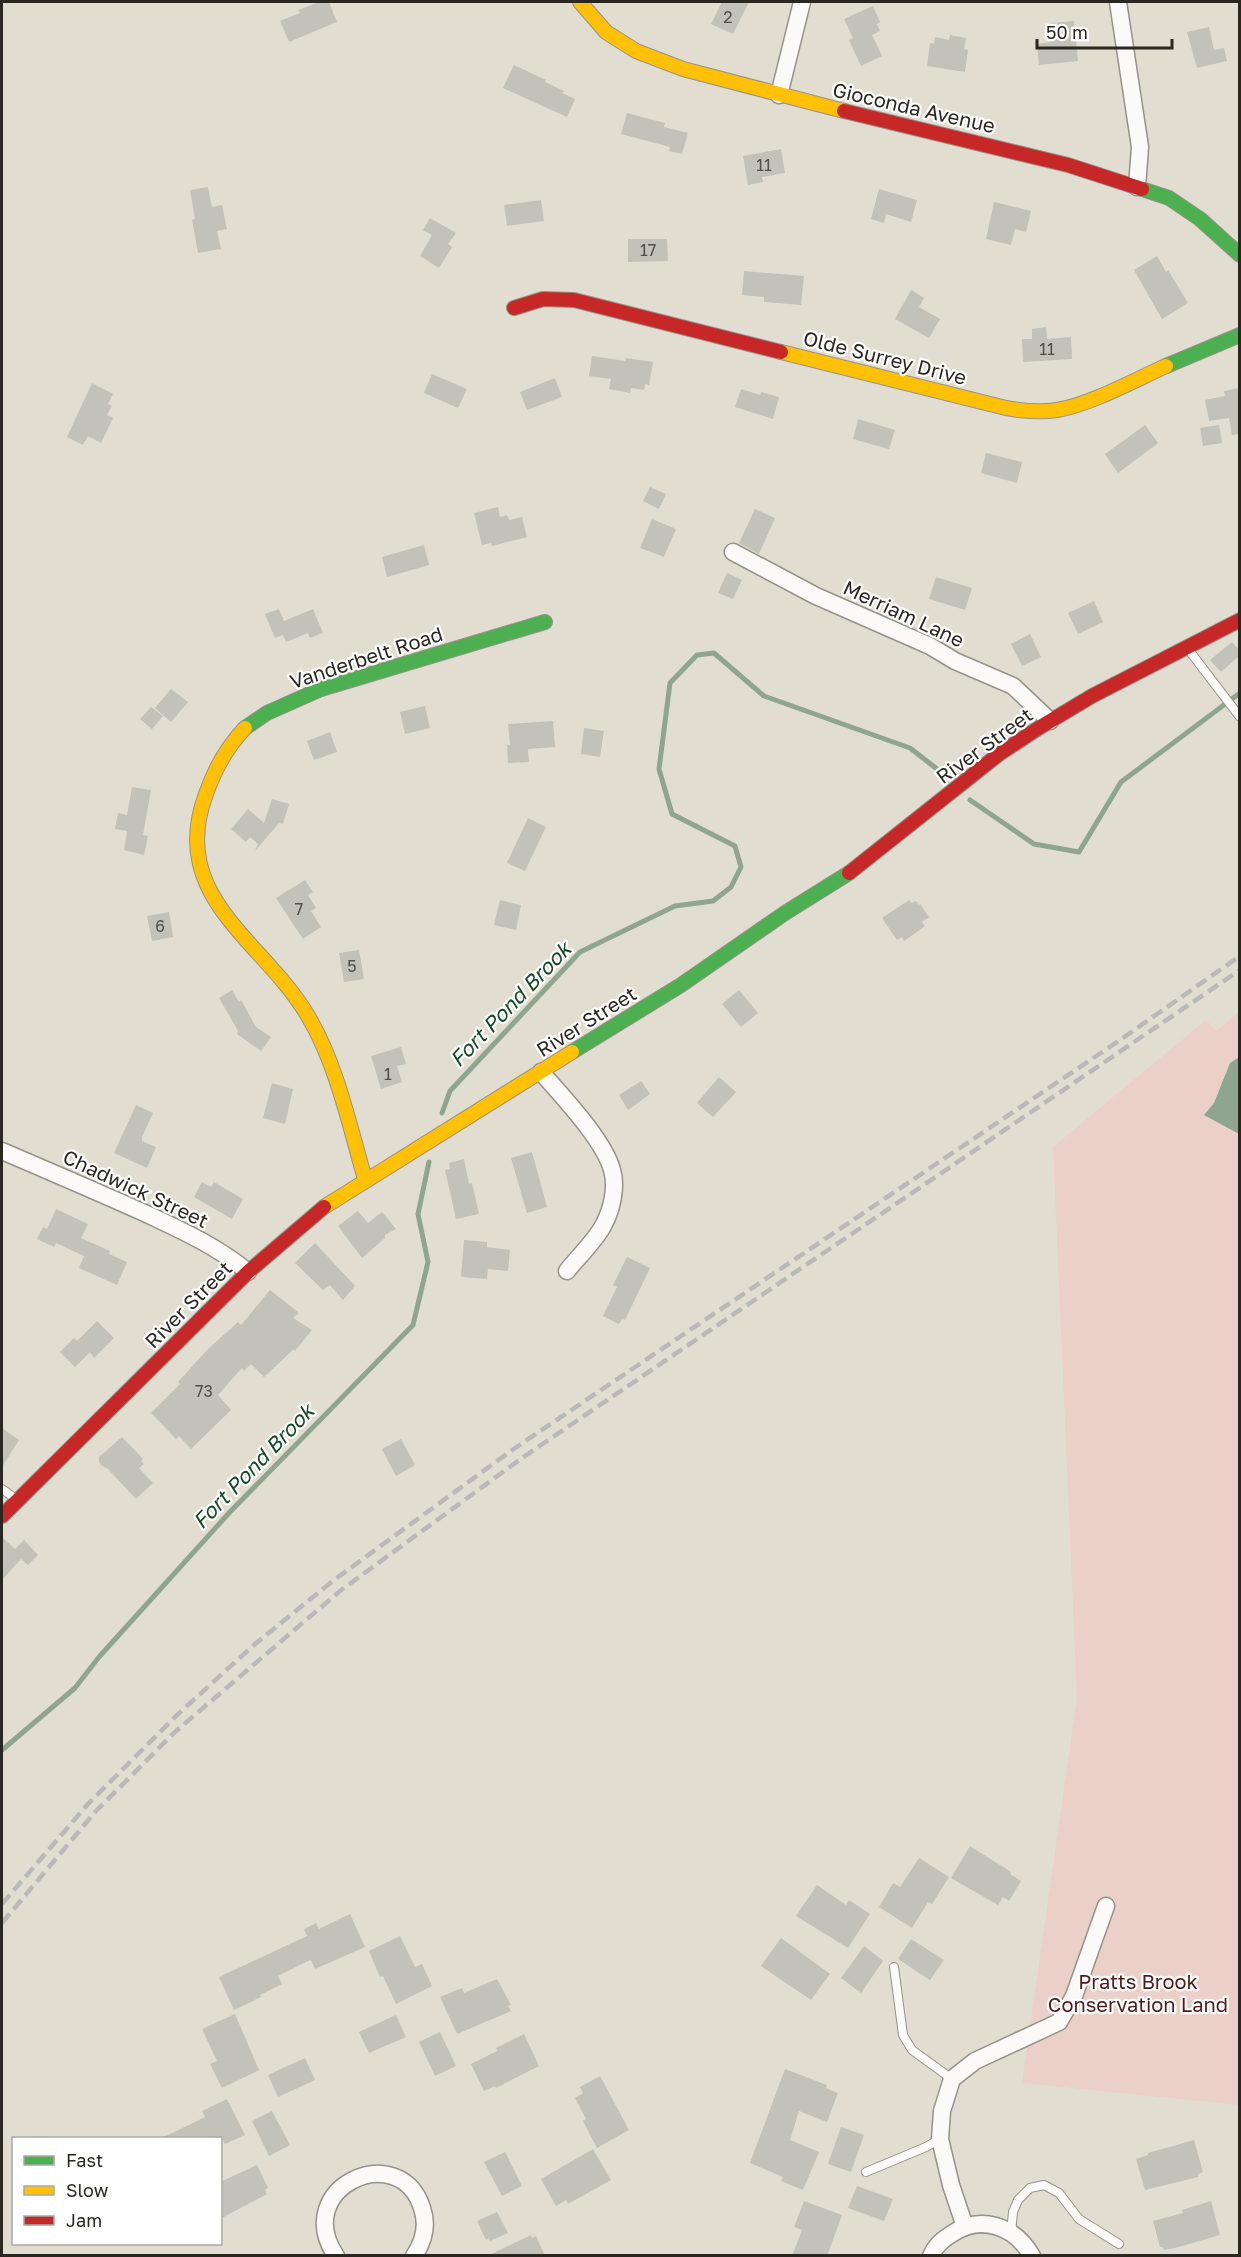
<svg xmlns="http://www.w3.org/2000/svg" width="1241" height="2257" font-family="'Golos Text',sans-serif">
  <rect width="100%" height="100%" fill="#e2ddd1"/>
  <polygon fill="#ead0c8" points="1239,1012 1239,2105 1022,2083 1077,1698 1053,1147 1206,1020 1216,1031"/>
  <polygon fill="#8fa590" points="1239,1057 1239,1134 1204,1115 1214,1103 1230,1063"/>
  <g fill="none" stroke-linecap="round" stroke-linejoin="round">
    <g stroke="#8fa590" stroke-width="5">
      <polyline points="970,800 1034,844 1079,852 1121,782 1240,693"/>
      <polyline points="442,1113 450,1091 580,952 675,906 713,901 731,887 741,867 735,846 672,814 659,769 670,683 697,655 714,653 764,696 910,748 937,769"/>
      <polyline points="2,1750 75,1688 99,1657 229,1513 413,1325 428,1262 418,1214 429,1162"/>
    </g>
  </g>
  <g fill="#c3c2b8">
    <polygon points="319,2 329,2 337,22 289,42 280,21 300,13 298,10"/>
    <polygon points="722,2 749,2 733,34 711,24"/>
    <polygon points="873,6 880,22 877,24 880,31 872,35 882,56 861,66 849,40 853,38 844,19"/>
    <polygon points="1074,21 1078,61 1039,65 1037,44 1050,42 1049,35 1053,35 1051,23"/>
    <polygon points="1209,27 1214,50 1224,48 1227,61 1197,68 1187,32"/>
    <polygon points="950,35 966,38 964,49 968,50 965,72 927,66 930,43 934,44 935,37 949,40"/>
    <polygon points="514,65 546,80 545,82 564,91 562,93 575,99 567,117 503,88"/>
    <polygon points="627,113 665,123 664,127 688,133 682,154 669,151 670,147 621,134"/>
    <polygon points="781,149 785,173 762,177 763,182 748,185 743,156"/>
    <polygon points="208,187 212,207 222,205 227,229 217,231 221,249 198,253 192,220 195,219 190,190"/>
    <polygon points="879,189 917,200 911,222 886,214 884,223 871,219"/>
    <polygon points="541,200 544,221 507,226 504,205"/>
    <polygon points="994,202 1031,211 1026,232 1015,229 1011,245 986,239"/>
    <polygon points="430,218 456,233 448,244 452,247 439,268 420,256 432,235 423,230"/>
    <polygon points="628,239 667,239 668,261 628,262"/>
    <polygon points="1157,256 1166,272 1168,270 1188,303 1162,319 1134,270"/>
    <polygon points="744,271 804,276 801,305 764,302 764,297 742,295"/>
    <polygon points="911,290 924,298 919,307 940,319 929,338 895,319"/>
    <polygon points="1046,327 1047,339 1071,337 1072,359 1023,362 1022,339 1032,339 1032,329"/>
    <polygon points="592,356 625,361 626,358 653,362 649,385 645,384 644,390 631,388 630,393 609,389 611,379 589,376"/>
    <polygon points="432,374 467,389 458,408 424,393"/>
    <polygon points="555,378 562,397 527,410 520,392"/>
    <polygon points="92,383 113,394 108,404 112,406 107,415 113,418 101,443 88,436 83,445 67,437"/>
    <polygon points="1239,388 1239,434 1232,435 1229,418 1209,421 1205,400 1225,396 1224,391"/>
    <polygon points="741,389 760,395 761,392 779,397 773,419 735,407"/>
    <polygon points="858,419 895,430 889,449 853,439"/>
    <polygon points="1145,425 1158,443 1118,473 1105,454"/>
    <polygon points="1219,425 1222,443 1203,446 1200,428"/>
    <polygon points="986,453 1022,462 1017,483 981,473"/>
    <polygon points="650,487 666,494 659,509 643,501"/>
    <polygon points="498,507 500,517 507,515 509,520 522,517 527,537 492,546 491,543 482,545 474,513"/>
    <polygon points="755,509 775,518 759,554 739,543"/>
    <polygon points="652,519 676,529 664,557 640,548"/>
    <polygon points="424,545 429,565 387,577 382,557"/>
    <polygon points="727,573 742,580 733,599 718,593"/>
    <polygon points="936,577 972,588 965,610 929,599"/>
    <polygon points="1094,601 1103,622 1078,634 1068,613"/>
    <polygon points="279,609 284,621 313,609 323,633 310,638 308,633 286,642 283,635 275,638 265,614"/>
    <polygon points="1030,634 1041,657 1022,666 1011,644"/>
    <polygon points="1232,642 1239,650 1239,656 1221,672 1210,660"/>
    <polygon points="171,689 188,702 171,722 155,708"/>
    <polygon points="425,706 430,728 405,734 400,712"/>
    <polygon points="151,707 163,716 152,729 140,719"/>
    <polygon points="553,721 555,747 528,749 529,762 508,763 507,745 510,745 508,724"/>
    <polygon points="584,728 604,731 600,757 581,754"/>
    <polygon points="330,732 337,752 314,760 307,741"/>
    <polygon points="132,787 151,790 143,835 148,836 144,855 124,850 127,831 115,829 118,813 127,815"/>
    <polygon points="272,799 289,804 283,824 279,823 255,851 258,844 250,837 246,842 231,829 248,809 264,823"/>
    <polygon points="528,818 546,827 525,871 507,863"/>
    <polygon points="305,880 313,892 308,895 316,908 311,911 321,927 303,939 276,898"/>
    <polygon points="500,900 521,905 516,930 494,925"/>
    <polygon points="909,900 911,903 916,901 919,905 920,904 929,917 922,922 925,926 904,941 902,937 897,940 882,918"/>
    <polygon points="169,912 173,937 152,941 147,916"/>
    <polygon points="359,950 364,979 344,982 339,953"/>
    <polygon points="232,990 239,1002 241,1000 256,1027 271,1037 261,1051 237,1034 238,1031 219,998"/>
    <polygon points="739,990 758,1013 741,1027 722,1004"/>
    <polygon points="401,1047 406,1064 397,1066 402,1082 381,1089 371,1056"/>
    <polygon points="719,1077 736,1092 713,1117 697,1103"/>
    <polygon points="641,1081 650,1094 628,1110 619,1095"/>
    <polygon points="272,1083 293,1089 285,1124 263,1118"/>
    <polygon points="136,1105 153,1113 142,1137 142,1141 156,1147 147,1168 114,1153"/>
    <polygon points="532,1152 547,1207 527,1213 511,1158"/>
    <polygon points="464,1159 469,1184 472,1183 479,1214 456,1219 445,1170 450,1169 449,1163"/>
    <polygon points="202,1182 211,1187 214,1182 243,1199 232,1219 194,1197"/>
    <polygon points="56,1209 88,1224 81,1238 110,1251 109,1254 127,1262 117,1285 79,1268 84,1256 56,1243 54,1247 37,1239 43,1227 47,1229"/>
    <polygon points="358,1211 368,1223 382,1212 396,1229 385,1235 385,1238 362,1258 338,1226"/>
    <polygon points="464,1240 487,1242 487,1247 510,1250 508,1271 488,1269 487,1279 461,1277"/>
    <polygon points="315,1243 355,1286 343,1300 330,1285 323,1290 295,1263"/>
    <polygon points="627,1257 650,1268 625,1320 622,1319 619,1324 603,1316 617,1287 613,1285"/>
    <polygon points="270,1290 299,1313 293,1318 312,1330 295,1351 294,1349 264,1377 251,1364 244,1371 242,1368 218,1395 231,1410 191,1449 179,1436 176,1439 151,1413 180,1384 178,1382 207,1350 238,1322 241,1325"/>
    <polygon points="97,1321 114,1338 94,1358 90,1352 75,1367 60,1352 74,1338 77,1341"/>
    <polygon points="2,1428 19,1440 2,1467"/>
    <polygon points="122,1437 143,1459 141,1461 144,1464 139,1468 153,1483 136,1499 108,1469 102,1466 99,1462 99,1457"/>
    <polygon points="401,1439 415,1465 396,1476 382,1449"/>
    <polygon points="2,1537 15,1549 24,1540 38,1555 28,1565 21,1559 2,1580"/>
    <polygon points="970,1846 1011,1872 1010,1874 1021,1881 1009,1901 1003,1897 998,1905 951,1878"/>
    <polygon points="919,1858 949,1877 932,1904 928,1902 912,1928 879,1907 893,1883 900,1887"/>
    <polygon points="817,1885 846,1905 849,1900 870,1914 848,1948 796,1916"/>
    <polygon points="350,1914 365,1947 315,1969 311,1960 306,1962 278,1976 282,1984 260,1995 261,1997 234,2010 219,1977 307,1936 304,1929 316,1923 319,1929"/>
    <polygon points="400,1936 415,1967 422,1964 432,1986 396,2004 383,1976 380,1977 369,1951"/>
    <polygon points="781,1938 830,1974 811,2000 761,1966"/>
    <polygon points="911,1939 944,1960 930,1980 898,1959"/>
    <polygon points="864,1946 883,1961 861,1993 841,1978"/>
    <polygon points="497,1979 511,2005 508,2006 511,2011 457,2034 440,1997 462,1988 464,1993"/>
    <polygon points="235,2014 259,2070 222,2088 210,2064 217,2061 202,2029"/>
    <polygon points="396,2015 406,2037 369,2053 359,2032"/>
    <polygon points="440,2032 456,2066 435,2076 419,2042"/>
    <polygon points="524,2034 539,2066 496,2088 495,2086 484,2091 471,2064 497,2051 496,2048"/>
    <polygon points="305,2058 315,2080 278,2097 268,2075"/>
    <polygon points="785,2069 827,2085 826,2088 838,2093 827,2122 799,2111 790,2140 819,2152 803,2190 781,2181 783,2177 750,2163"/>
    <polygon points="600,2076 629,2130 597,2148 583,2121 586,2119 575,2098 583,2093 580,2087"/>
    <polygon points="227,2099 245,2135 225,2144 222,2139 160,2139 205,2117 202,2111"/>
    <polygon points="272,2111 290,2145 269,2156 252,2121"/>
    <polygon points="841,2127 864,2135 851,2172 828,2164"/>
    <polygon points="1194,2140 1203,2172 1198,2174 1198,2177 1145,2190 1136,2159 1148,2155 1148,2153"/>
    <polygon points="593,2149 611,2180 568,2204 566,2200 556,2206 541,2179"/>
    <polygon points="505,2152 522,2186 502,2196 484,2162"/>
    <polygon points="257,2165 268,2188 265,2190 267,2194 220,2219 220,2182"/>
    <polygon points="857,2186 893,2199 884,2221 848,2208"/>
    <polygon points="804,2201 842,2215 827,2256 792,2256 802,2230 794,2227"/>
    <polygon points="1211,2201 1220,2235 1175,2248 1164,2250 1163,2247 1160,2247 1153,2221 1183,2213 1182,2210"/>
    <polygon points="497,2212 508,2233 490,2241 489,2238 486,2240 477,2221"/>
    <polygon points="531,2235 532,2238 536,2236 545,2256 487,2256"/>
  </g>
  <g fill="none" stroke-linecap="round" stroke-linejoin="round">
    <defs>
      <g id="lane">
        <polyline points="1188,649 1240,717"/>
        <polyline points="2,1489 17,1500"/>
        <polyline points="894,1967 903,2035 912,2050 952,2079"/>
        <polyline points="866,2172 926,2147 940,2139"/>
        <polyline points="1011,2233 1013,2212 1018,2200 1030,2188 1044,2185 1059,2193 1079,2219 1119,2244"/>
      </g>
      <g id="street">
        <polyline points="1118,2 1140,147 1137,187"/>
        <polyline points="779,95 802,2"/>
        <polyline points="733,552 816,596 930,646 955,661 1013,686 1050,721"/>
        <path d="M541,1072C562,1096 604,1140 612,1170C617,1186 612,1209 604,1224C597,1239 578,1257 567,1271"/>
        <path d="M2,1151C51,1172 100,1193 149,1215C183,1231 218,1247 248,1272"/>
        <polyline points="965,2227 951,2185 940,2139 942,2111 952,2079 975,2061 1059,2022 1074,1996 1106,1906"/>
        <path d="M336,2256C290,2187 400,2138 422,2208C428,2225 424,2241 414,2256"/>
        <path d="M931,2256C935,2246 942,2240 950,2235C980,2214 1014,2225 1032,2256"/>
      </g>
      <g id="fast">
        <polyline points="1142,189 1169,198 1200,219 1240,255"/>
        <polyline points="1166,366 1240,335"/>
        <polyline points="245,728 267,713 321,689 545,622"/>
        <polyline points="572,1052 681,985 785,913 849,873"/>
      </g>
      <g id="slow">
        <polyline points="580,2 606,32 636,51 683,69 844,111"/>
        <path d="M781,352L1006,408C1023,411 1040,413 1057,410C1089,405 1135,380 1166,366"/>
        <path d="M245,728C226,748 215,768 206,794C167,897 264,941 308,1016C337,1065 349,1124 365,1179"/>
        <polyline points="324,1207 572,1052"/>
      </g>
      <g id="jam">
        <polyline points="844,111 1068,165 1142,189"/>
        <polyline points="514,308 543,299 574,300 781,352"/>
        <polyline points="849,873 999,754 1037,729 1092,696 1240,620"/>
        <polyline points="2,1516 248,1272 324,1207"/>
      </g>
    </defs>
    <use href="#lane" stroke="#969289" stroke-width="10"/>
    <use href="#street" stroke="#969289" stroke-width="19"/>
    <use href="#fast" stroke="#969289" stroke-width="16"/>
    <use href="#slow" stroke="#969289" stroke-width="16"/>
    <use href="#jam" stroke="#969289" stroke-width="16"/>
    <use href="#lane" stroke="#fbfaf8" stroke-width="8"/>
    <use href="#street" stroke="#fbfaf8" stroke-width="16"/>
    <use href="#fast" stroke="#4caf50" stroke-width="14"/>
    <use href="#slow" stroke="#ffc107" stroke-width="14"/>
    <use href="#jam" stroke="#c62828" stroke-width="14"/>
    <g stroke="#bab9b7" stroke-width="4.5" stroke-dasharray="12 6" stroke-linecap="butt">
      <polyline points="2,1904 88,1804 177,1715 255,1644 334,1580 515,1448 1120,1040 1240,956"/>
      <polyline points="2,1923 96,1811 176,1731 340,1591 522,1458 1240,970"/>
    </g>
  </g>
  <g text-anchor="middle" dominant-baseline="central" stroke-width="4.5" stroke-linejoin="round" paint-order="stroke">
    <g font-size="16" fill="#504e46">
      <text x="728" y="17">2</text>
      <text x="764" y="165">11</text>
      <text x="648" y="250">17</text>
      <text x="1047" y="349">11</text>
      <text x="299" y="909">7</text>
      <text x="160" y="926">6</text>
      <text x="352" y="966">5</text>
      <text x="388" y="1074">1</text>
      <text x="204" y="1391">73</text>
    </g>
    <g font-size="20" fill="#2a2720" stroke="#fff">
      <text transform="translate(914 107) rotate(13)">Gioconda Avenue</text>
      <text transform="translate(885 357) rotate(14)">Olde Surrey Drive</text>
      <text transform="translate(904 613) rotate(25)">Merriam Lane</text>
      <text transform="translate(366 657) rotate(-18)">Vanderbelt Road</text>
      <text transform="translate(984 745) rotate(-36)">River Street</text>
      <text transform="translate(586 1021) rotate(-32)">River Street</text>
      <text transform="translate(136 1188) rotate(25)">Chadwick Street</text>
      <text transform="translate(188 1304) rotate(-45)">River Street</text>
    </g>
    <g font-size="20" fill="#511a19" stroke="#fff">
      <text x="1138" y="1981">Pratts Brook<tspan x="1138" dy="23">Conservation Land</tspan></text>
    </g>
    <g font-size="21" font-style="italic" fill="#114926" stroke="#fff">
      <text transform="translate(510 1004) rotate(-46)">Fort Pond Brook</text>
      <text transform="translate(253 1466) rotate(-46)">Fort Pond Brook</text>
    </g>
  </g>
  <rect width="1241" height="2257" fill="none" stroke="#2a2720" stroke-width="6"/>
  <rect x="12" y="2137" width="210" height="108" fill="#ffffff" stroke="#aaa9a6" stroke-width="1.5"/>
  <rect x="24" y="2156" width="30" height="9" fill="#4caf50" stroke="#aaa9a6" stroke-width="1.5"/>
  <text x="66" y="2167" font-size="18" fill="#2a2720">Fast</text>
  <rect x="24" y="2186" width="30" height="9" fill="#ffc107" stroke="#aaa9a6" stroke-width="1.5"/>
  <text x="66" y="2197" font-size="18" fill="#2a2720">Slow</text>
  <rect x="24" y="2216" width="30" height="9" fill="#c62828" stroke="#aaa9a6" stroke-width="1.5"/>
  <text x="66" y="2227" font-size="18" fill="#2a2720">Jam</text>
  <path d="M1037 39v9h135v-9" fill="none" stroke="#2a2720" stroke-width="3"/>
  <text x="1046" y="39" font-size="18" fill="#2a2720" stroke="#ffffff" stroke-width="4.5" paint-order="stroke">50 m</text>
</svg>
